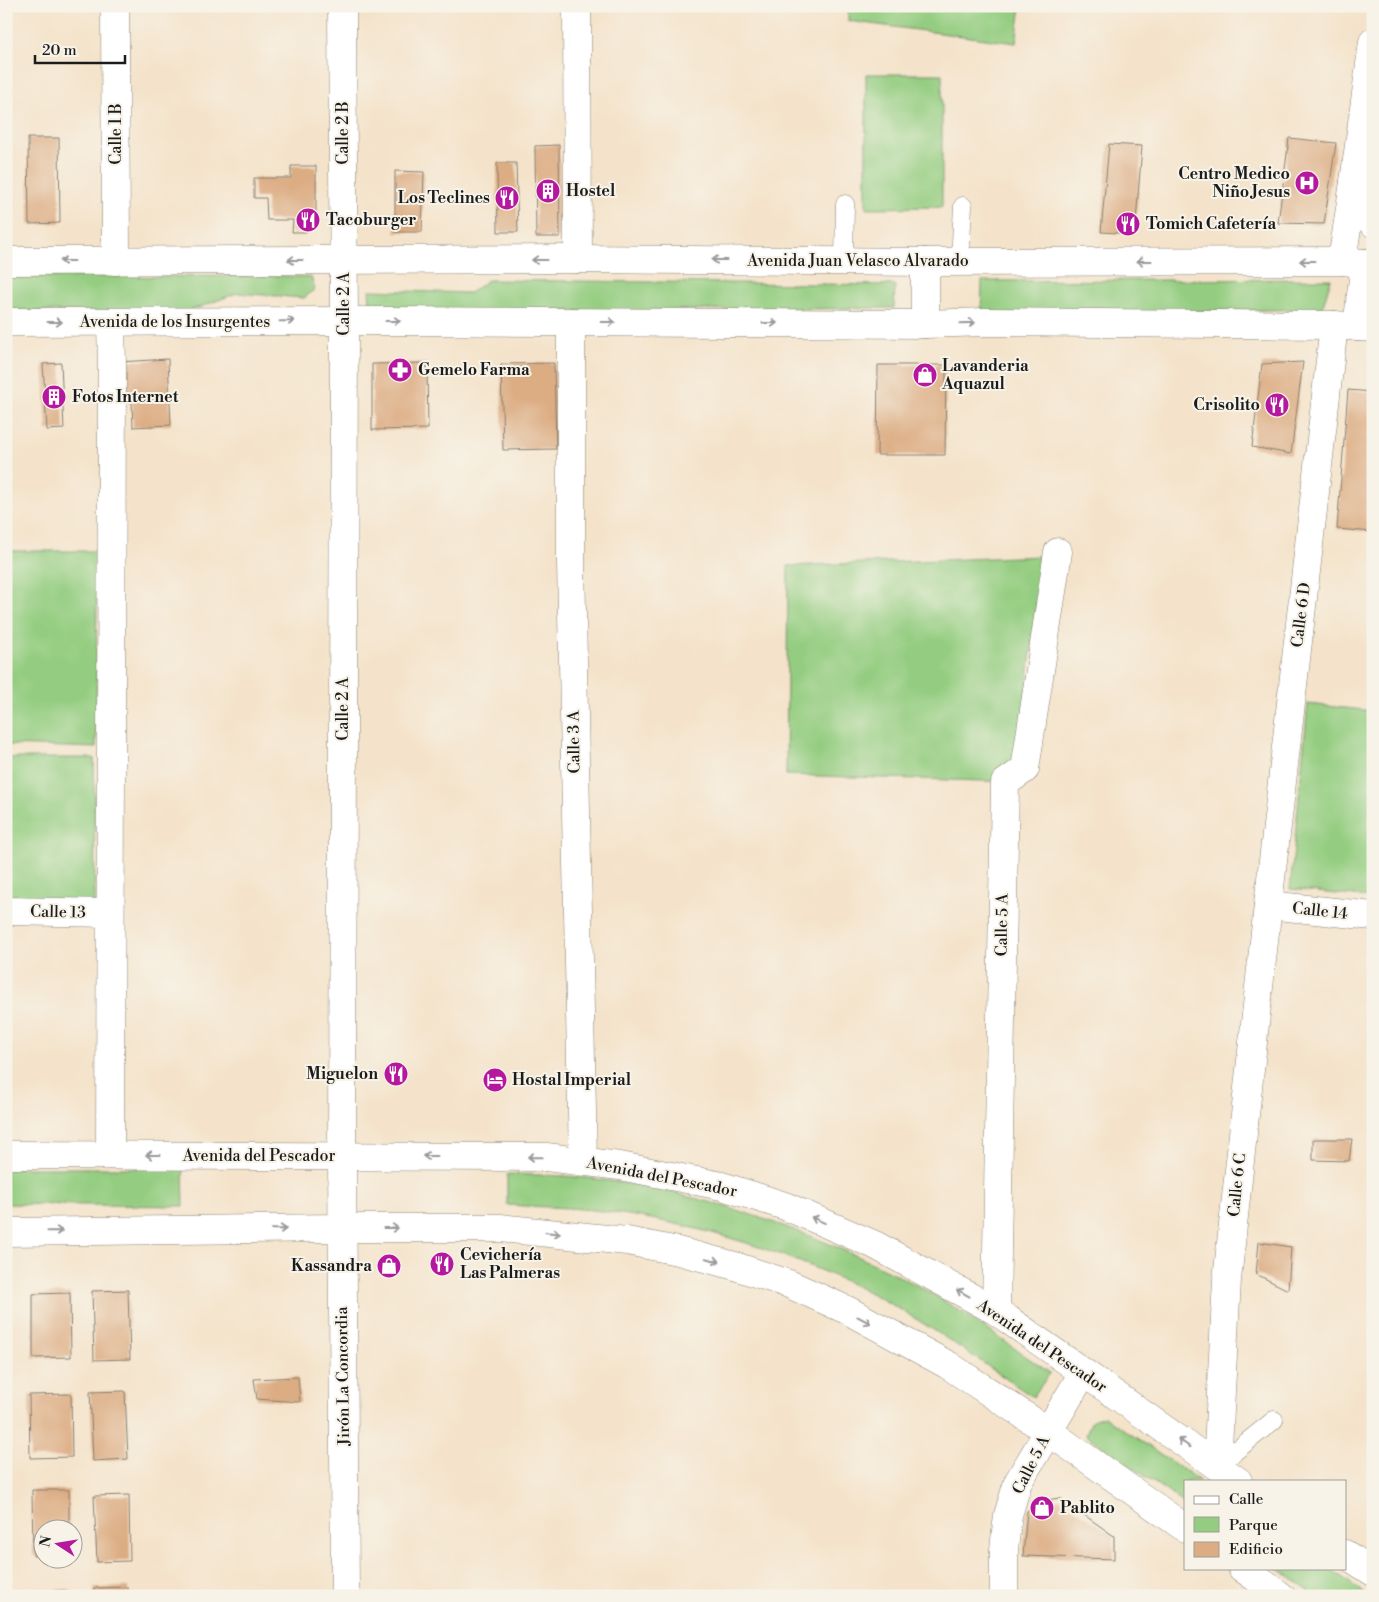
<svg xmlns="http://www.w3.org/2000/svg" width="1379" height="1602" font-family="'Libre Bodoni',serif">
  <rect width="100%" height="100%" fill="#f7f3e8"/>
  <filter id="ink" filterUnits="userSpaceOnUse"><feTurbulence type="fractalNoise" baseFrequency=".02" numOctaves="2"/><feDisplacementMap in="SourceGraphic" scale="10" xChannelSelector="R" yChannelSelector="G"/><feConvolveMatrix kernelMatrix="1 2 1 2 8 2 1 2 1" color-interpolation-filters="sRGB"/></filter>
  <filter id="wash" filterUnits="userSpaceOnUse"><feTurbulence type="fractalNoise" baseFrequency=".0096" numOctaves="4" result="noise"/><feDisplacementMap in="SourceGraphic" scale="20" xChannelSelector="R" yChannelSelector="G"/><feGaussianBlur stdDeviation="1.12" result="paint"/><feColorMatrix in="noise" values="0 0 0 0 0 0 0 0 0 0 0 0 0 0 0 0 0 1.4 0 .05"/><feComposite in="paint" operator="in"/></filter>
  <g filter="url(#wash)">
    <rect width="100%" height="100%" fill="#f4e3ca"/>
    <g fill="#94cd81" stroke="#58744e">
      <polygon points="848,6 1021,6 1016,43 848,21"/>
      <polygon points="866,74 942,74 942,207 866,208"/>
      <polygon points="277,276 311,277 315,289 304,298 237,293 187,312 6,311 6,277"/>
      <polygon points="1331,279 1322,309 981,315 982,281"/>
      <polygon points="488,280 895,285 894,308 371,313 369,290 470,293"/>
      <polygon points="6,551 97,551 96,748 6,745"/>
      <polygon points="1042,556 1016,782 786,775 788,566"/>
      <polygon points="1308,704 1373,711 1373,898 1290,889"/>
      <polygon points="6,758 94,758 95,903 6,899"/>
      <polygon points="6,1168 183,1168 184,1206 6,1204"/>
      <path d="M507,1174C534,1175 560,1175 587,1178C700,1190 827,1236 927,1291C969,1315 1009,1345 1050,1373L1033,1397C984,1364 930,1325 878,1297C792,1253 697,1223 601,1211C570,1207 538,1207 507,1205Z"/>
      <polygon points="1104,1416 1200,1481 1185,1481 1185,1504 1086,1435 1092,1420"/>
      <polygon points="1277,1568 1329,1568 1369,1596 1316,1596"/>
    </g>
    <g id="blocks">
      <g fill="#dcac82">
        <polygon points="28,138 59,138 60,223 29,224"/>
        <polygon points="1289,138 1336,143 1324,224 1278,223"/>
        <polygon points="1109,144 1142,146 1135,234 1101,232"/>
        <polygon points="559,145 560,237 536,237 535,146"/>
        <polygon points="497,163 516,163 518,232 498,232"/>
        <polygon points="291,166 316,166 316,222 306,232 292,232 293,220 267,220 266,198 254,198 254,178 291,178"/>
        <polygon points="395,171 424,172 422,232 395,232"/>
        <polygon points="168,359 171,425 133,427 132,402 121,402 119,362"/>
        <polygon points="1303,362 1291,454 1252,447 1262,364"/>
        <polygon points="61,363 64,429 47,430 43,364"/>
        <polygon points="427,363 428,429 372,430 372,364"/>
        <polygon points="554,363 556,449 503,450 501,364"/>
        <polygon points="878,365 946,365 945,455 877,455"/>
        <polygon points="1348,390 1373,392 1373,532 1337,529"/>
        <polygon points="1313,1139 1352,1139 1349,1161 1313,1160"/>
        <polygon points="1259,1242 1291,1247 1288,1290 1256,1274"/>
        <polygon points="128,1290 130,1359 94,1360 92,1291"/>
        <polygon points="70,1293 71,1357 33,1358 33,1294"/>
        <polygon points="298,1377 300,1402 257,1399 254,1379"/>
        <polygon points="125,1391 128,1459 93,1461 90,1392"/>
        <polygon points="71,1394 72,1457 30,1458 29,1395"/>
        <polygon points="32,1490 69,1490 69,1530 42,1530 42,1556 33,1556"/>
        <polygon points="129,1495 130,1561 97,1562 94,1496"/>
        <polygon points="1060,1498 1114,1536 1114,1559 1023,1556 1027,1511 1040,1501"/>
        <polygon points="128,1587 128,1596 94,1596 94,1588"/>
        <polygon points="67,1590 67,1596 33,1596 33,1591"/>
      </g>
    </g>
  </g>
  <g filter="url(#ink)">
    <use href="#blocks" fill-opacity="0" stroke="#888073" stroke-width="1"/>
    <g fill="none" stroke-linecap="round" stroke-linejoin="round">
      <defs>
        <g id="lane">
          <polyline points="844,261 845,204"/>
          <polyline points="960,261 963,206"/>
          <polyline points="1217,1466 1274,1420"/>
        </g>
        <g id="street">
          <polyline points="115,6 116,261"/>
          <polyline points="342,6 344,321 342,1157 345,1596"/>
          <polyline points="577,6 578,259"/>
          <polyline points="1342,261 1354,182 1373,42"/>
          <polyline points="571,322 571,562 583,1161"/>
          <polyline points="1268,905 1373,916"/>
          <polyline points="6,911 110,913"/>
          <polyline points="110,1155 112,366 111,323"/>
          <polyline points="996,1311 1005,783 1025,769 1058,552"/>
          <polyline points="1217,1466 1227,1280 1268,905 1334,325"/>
          <polyline points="1004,1596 1004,1549 1008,1515 1018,1482 1083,1373"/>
        </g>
        <g id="secondary">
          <polyline points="1354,182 1373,223"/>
          <polyline points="6,261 578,259 925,262 1342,261 1373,264"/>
          <polyline points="925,262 925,324"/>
          <polyline points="6,322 389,321 925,324 986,322 1334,325 1373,328"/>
          <polyline points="1357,327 1365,263"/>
          <polyline points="6,1155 546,1157 620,1166 722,1186 785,1206 875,1245 996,1311 1238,1481"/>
          <polyline points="6,1232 342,1228 500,1228 627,1241 678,1251 735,1266 789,1284 849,1311 948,1365 1048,1431 1185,1528"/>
          <polyline points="1345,1554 1373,1572"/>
          <polyline points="1242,1568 1281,1596"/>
        </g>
      </defs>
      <use href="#lane" stroke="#888073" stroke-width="19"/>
      <use href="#street" stroke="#888073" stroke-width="29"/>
      <use href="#secondary" stroke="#888073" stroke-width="29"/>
      <use href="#lane" stroke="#fff" stroke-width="18"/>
      <use href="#street" stroke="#fff" stroke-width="28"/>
      <use href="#secondary" stroke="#fff" stroke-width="28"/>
    </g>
    <defs><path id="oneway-shaft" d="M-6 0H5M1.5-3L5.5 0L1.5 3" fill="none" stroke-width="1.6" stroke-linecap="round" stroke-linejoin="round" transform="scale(1.25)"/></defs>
    <g stroke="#999">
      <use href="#oneway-shaft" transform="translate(295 260) rotate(180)"/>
      <use href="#oneway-shaft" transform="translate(539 260) rotate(180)"/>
      <use href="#oneway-shaft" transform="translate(719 260) rotate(-180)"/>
      <use href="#oneway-shaft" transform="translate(67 261) rotate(180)"/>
      <use href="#oneway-shaft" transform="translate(1144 261) rotate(180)"/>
      <use href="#oneway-shaft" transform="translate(1307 261) rotate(-180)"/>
      <use href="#oneway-shaft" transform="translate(287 321) rotate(-1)"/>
      <use href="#oneway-shaft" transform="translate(393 321)"/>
      <use href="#oneway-shaft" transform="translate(55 322)"/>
      <use href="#oneway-shaft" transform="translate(608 322)"/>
      <use href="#oneway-shaft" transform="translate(770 323)"/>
      <use href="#oneway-shaft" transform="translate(968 323) rotate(-2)"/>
      <use href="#oneway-shaft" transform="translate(153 1155) rotate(-180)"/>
      <use href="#oneway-shaft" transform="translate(430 1156) rotate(180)"/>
      <use href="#oneway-shaft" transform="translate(535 1157) rotate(-179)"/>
      <use href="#oneway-shaft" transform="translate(818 1220) rotate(-156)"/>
      <use href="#oneway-shaft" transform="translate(391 1228)"/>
      <use href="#oneway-shaft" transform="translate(279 1229) rotate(-1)"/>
      <use href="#oneway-shaft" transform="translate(55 1231) rotate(-1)"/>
      <use href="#oneway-shaft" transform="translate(553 1233) rotate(5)"/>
      <use href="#oneway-shaft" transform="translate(713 1260) rotate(14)"/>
      <use href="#oneway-shaft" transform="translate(963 1293) rotate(-151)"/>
      <use href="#oneway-shaft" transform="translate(864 1320) rotate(28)"/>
      <use href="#oneway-shaft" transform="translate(1184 1443) rotate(-145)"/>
    </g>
  </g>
  <defs>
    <symbol id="hospital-disc" viewBox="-11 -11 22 22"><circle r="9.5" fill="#b5179e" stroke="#f7f3e8"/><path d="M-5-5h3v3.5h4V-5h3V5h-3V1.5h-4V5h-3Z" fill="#fff"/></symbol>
    <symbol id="building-disc" viewBox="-11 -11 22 22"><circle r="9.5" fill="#b5179e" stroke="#f7f3e8"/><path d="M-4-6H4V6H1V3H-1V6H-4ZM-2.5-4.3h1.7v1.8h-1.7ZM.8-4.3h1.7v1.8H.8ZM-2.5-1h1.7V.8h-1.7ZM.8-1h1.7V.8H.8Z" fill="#fff"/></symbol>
    <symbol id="restaurant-disc" viewBox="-11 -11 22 22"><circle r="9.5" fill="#b5179e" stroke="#f7f3e8"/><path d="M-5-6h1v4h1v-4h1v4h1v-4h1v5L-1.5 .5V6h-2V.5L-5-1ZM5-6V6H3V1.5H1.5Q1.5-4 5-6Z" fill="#fff"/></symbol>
    <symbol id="pharmacy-disc" viewBox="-11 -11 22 22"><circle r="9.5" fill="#b5179e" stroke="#f7f3e8"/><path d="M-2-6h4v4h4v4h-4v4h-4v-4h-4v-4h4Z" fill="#fff"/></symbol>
    <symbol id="shop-disc" viewBox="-11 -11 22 22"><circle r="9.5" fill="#b5179e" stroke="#f7f3e8"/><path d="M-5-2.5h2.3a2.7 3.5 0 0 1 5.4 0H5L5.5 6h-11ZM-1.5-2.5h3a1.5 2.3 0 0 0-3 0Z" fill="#fff"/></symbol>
    <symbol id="hotel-disc" viewBox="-11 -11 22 22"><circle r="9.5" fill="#b5179e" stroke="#f7f3e8"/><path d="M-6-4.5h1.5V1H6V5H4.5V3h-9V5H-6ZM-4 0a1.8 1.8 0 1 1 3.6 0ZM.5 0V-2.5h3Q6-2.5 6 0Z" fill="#fff"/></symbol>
  </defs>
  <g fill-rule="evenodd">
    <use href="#hospital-disc" x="1293" y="169" width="28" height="28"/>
    <use href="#building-disc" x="534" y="177" width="28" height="28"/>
    <use href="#restaurant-disc" x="493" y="184" width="28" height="28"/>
    <use href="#restaurant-disc" x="294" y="206" width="28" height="28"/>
    <use href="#restaurant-disc" x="1114" y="210" width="28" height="28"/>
    <use href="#pharmacy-disc" x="386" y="356" width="28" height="28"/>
    <use href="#shop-disc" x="911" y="361" width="28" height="28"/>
    <use href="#building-disc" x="40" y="383" width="28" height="28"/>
    <use href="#restaurant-disc" x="1263" y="391" width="28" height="28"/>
    <use href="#restaurant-disc" x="382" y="1060" width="28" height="28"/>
    <use href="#hotel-disc" x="481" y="1066" width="28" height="28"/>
    <use href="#restaurant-disc" x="428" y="1250" width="28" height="28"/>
    <use href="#shop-disc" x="375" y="1252" width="28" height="28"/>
    <use href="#shop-disc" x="1028" y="1494" width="28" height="28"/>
  </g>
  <g text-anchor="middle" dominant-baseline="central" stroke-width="4" stroke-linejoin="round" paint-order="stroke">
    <g font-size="16" fill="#1c1c1c" stroke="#f7f3e8">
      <text transform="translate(343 133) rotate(-90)">Calle 2 B</text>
      <text transform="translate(116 134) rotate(-90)">Calle 1 B</text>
      <text x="858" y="261">Avenida Juan Velasco Alvarado</text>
      <text transform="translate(344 304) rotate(-90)">Calle 2 A</text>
      <text x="175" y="322">Avenida de los Insurgentes</text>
      <text transform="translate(1301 615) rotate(-83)">Calle 6 D</text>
      <text transform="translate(343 709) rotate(-90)">Calle 2 A</text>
      <text transform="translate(574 742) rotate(-91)">Calle 3 A</text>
      <text transform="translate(1320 911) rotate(6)">Calle 14</text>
      <text transform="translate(58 912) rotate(1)">Calle 13</text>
      <text transform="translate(1002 925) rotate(-89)">Calle 5 A</text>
      <text x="259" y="1156">Avenida del Pescador</text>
      <text transform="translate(662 1177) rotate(11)">Avenida del Pescador</text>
      <text transform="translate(1237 1185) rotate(-84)">Calle 6 C</text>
      <text transform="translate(1042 1346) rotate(34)">Avenida del Pescador</text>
      <text transform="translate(343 1376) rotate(-91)">Jirón La Concordia</text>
      <text transform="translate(1031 1465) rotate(-63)">Calle 5 A</text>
    </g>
    <g font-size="16" font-weight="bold" fill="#1c1c1c" stroke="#f7f3e8" text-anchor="start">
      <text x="1290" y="174" text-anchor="end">Centro Medico<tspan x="1290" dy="18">Niño Jesus</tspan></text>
      <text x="566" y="191">Hostel</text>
      <text x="490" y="198" text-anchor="end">Los Teclines</text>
      <text x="326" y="220">Tacoburger</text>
      <text x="1146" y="224">Tomich Cafetería</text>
      <text x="942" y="366">Lavanderia<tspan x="942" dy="18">Aquazul</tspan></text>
      <text x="418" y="370">Gemelo Farma</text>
      <text x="72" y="397">Fotos Internet</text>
      <text x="1260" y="405" text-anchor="end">Crisolito</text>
      <text x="378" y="1074" text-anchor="end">Miguelon</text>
      <text x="512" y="1080">Hostal Imperial</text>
      <text x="460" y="1255">Cevichería<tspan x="460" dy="18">Las Palmeras</tspan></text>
      <text x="372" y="1266" text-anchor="end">Kassandra</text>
      <text x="1060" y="1508">Pablito</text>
    </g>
  </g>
  <rect width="1379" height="1602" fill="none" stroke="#f7f3e8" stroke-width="25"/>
  <rect x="1184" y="1480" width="162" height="90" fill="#f7f3e8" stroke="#9f9d96"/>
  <rect x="1194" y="1496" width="25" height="8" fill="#ffffff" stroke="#9f9d96"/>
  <text x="1229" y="1504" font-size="15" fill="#1c1c1c">Calle</text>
  <rect x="1194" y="1517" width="25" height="15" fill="#94cd81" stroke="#9f9d96"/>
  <text x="1229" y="1530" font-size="15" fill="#1c1c1c">Parque</text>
  <rect x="1194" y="1542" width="25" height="15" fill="#dcac82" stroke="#9f9d96"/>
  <text x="1229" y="1554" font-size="15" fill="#1c1c1c">Edificio</text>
  <g transform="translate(58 1544) rotate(282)"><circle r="24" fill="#f7f3e8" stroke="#9f9d96"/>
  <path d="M0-4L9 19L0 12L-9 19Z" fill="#b5179e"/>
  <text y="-8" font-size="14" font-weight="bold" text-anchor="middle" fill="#1c1c1c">N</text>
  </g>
  <path d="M35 55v8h90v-8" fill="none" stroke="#1c1c1c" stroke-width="2.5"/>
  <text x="42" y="55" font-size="15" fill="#1c1c1c" stroke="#f7f3e8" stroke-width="4" paint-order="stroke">20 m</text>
</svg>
